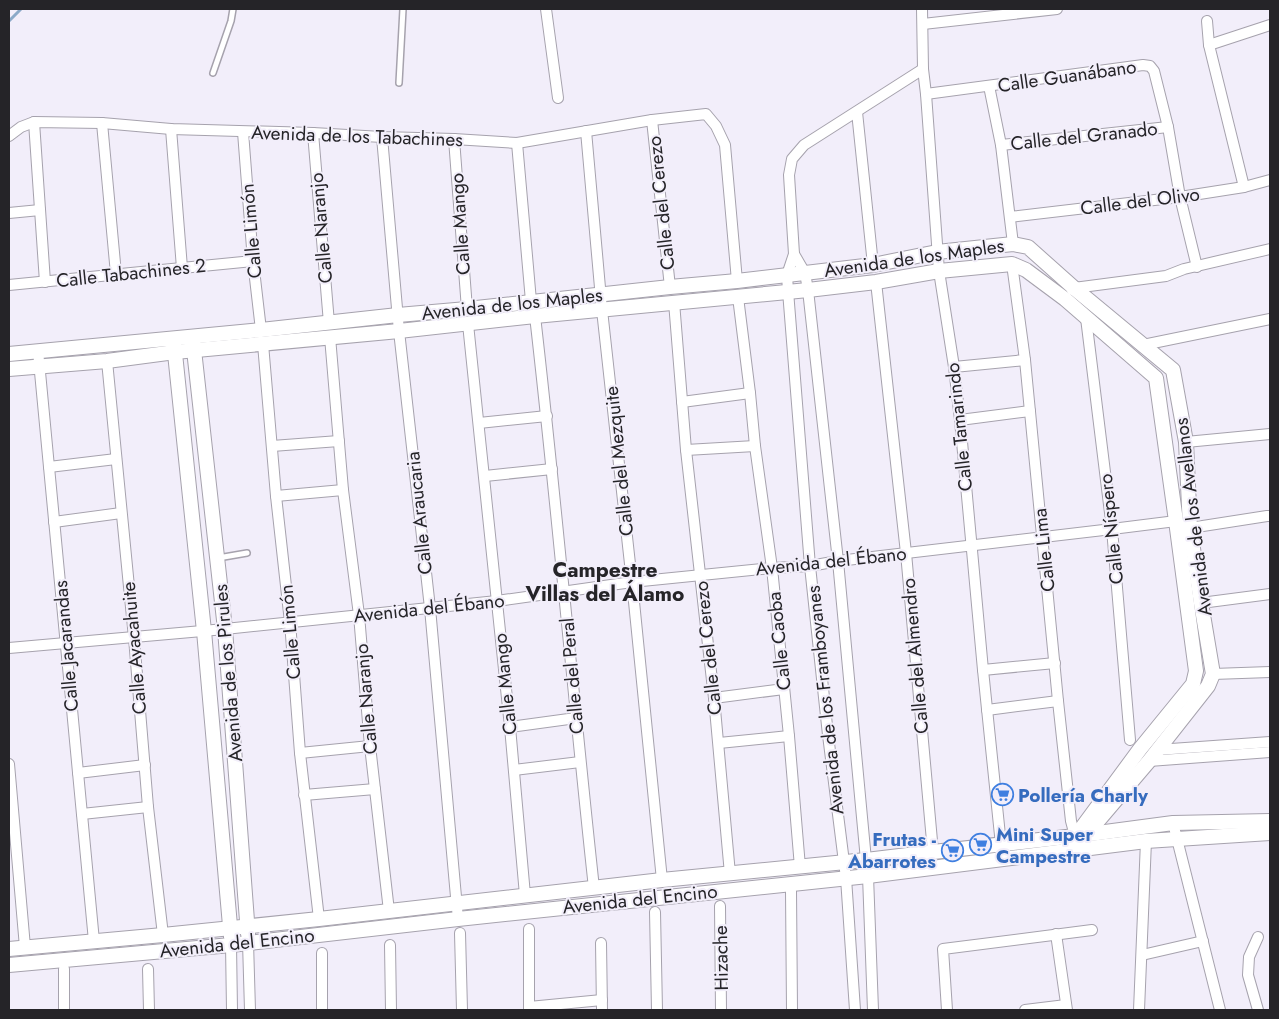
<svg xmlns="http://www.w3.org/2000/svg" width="1279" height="1019" font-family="Jost,sans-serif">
  <rect width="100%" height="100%" fill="#f2eefa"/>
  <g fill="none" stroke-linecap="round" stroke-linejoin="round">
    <polyline stroke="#8ba9c8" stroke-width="3" points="9,21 21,9"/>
    <defs>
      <g id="lane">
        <polyline points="213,73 231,21 233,9"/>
        <polyline points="399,83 403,9"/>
        <polyline points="218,558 247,553"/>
      </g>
      <g id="street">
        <polyline points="546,9 558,98"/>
        <polyline points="922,9 923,69 926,94 939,271 954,367 960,420 983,670 1001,845"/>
        <polyline points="1207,21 1209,45 1244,187"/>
        <polyline points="923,24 1057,9"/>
        <polyline points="1209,45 1270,25"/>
        <polyline points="989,86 1001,145 1013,244"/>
        <polyline points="926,94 1143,65 1150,66 1154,71 1168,127 1180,197 1197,267"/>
        <polyline points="857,112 873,265"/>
        <polyline points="652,120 670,287"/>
        <polyline points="34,122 45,282"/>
        <polyline points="102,123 116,274"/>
        <polyline points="171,129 182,268"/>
        <polyline points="586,131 602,310 632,582 662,880"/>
        <polyline points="243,132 253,261 261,330"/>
        <polyline points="313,133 329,323"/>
        <polyline points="9,136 21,127 34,122 102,123 171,129 313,133 382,137 454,139 517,143 652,120 706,114 716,126 725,145 737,281"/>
        <polyline points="382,137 399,331 430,608 458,919"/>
        <polyline points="454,139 467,309"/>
        <polyline points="517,143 531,301"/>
        <polyline points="1001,145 1168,127"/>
        <polyline points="9,213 40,210"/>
        <polyline points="1010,217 1180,197 1244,187 1270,180"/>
        <polyline points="794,254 805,273 808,290 838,561 866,860 868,876 873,1010"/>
        <polyline points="1012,264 1025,360 1058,701 1071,821 1075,836"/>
        <polyline points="876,282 906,553 933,852"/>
        <polyline points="9,285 253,261"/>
        <polyline points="1072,290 1074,288 1166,276 1184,269 1270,249"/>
        <polyline points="738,297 750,393 755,446 772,568 789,736 800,867"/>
        <polyline points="674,302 686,450 714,698 730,874"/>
        <path d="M535,316C557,506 573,697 594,888"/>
        <polyline points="1086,318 1112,529 1130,740"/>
        <polyline points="468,324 510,727 525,895"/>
        <polyline points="330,337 343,490 359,615 370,746 389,911"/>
        <polyline points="263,344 276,496 290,622 300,753 319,919"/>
        <polyline points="1143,345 1270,319"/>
        <polyline points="38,351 94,941"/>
        <polyline points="107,361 134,638 148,807 163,935"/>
        <polyline points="954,367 1025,360"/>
        <polyline points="682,402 750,393"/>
        <polyline points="960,420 1030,411"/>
        <polyline points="479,423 547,416"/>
        <polyline points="1186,442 1270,434"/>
        <polyline points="272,446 339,441"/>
        <polyline points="686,450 755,446"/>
        <polyline points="49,467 116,459"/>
        <polyline points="485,476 552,469"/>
        <polyline points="276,496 343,490"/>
        <polyline points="54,522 121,513"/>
        <polyline points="1190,528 1267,516 1270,516"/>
        <polyline points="1201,603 1270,594"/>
        <polyline points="9,648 225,629 497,601 632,582 772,568 810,566 838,561 1112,529 1176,521"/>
        <polyline points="983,670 1055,663"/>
        <polyline points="1213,674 1270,672"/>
        <polyline points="714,698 784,689"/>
        <polyline points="987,710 1058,701"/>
        <polyline points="510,727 576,718"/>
        <polyline points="719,743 789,736"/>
        <polyline points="1157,750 1270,742"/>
        <polyline points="300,753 370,746"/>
        <polyline points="1149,761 1270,752"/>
        <polyline points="9,764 25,947"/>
        <polyline points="514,770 580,762"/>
        <polyline points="78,773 145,765"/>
        <polyline points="304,795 375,789"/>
        <polyline points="82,814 148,807"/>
        <polyline points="1173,823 1220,1010"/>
        <polyline points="791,891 792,1010"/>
        <polyline points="720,906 721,1010"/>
        <polyline points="655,912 657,1010"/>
        <polyline points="460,933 462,1010"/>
        <polyline points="1056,934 1067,1010"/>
        <polyline points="248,942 250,1010"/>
        <polyline points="601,943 602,1010"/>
        <polyline points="231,945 232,1010"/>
        <polyline points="390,945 391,1010"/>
        <polyline points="322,953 322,1010"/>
        <polyline points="1142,955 1203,941"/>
        <polyline points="148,969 149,1010"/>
        <polyline points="529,1007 602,1000"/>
        <polyline points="64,1010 64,969"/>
        <polyline points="529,1010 529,929"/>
        <polyline points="855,1010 846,878 828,735 810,566 788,291 787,275 794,254 789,175 792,159 804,145 923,69"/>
        <polyline points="947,1010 943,949 1092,930"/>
        <polyline points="1025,1010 1066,1005"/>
        <polyline points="1139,1010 1146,841"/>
        <polyline points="1258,1010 1248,975 1249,957 1258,937"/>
      </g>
      <g id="secondary">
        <polyline points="193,341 225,629 248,934"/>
        <polyline points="174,344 204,631 231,937"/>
        <polyline points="9,354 261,330 398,315 467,309 670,287 737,281 873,265 937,252 1013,244 1028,247 1074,288 1173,370 1186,442 1190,528 1201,603 1213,674 1208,686 1149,761 1086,835 1074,851"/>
        <polyline points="9,369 107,361 175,352 399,331 535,316 808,290 876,282 939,271 1012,264 1026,270 1065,299 1156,378 1176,521 1196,671 1193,684 1140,749 1064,852"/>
        <polyline points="9,949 163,935 319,919 662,880 866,860 933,852 1075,836 1173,823 1270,821"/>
        <polyline points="9,965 231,945 458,919 868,876 1146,841 1270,833"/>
      </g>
    </defs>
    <use href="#lane" stroke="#a6a2ad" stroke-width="8"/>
    <use href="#street" stroke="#a6a2ad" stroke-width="12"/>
    <use href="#secondary" stroke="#a6a2ad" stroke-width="16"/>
    <use href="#lane" stroke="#fff" stroke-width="5"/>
    <use href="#street" stroke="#fff" stroke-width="10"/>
    <use href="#secondary" stroke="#fff" stroke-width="14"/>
  </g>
  <defs>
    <symbol id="supermarket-ring" viewBox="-11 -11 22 22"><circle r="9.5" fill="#f2eefa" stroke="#3f7fe0" stroke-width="1.5"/><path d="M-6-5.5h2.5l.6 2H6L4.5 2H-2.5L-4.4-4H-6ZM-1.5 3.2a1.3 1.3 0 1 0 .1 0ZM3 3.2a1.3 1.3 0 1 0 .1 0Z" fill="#3f7fe0"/></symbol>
  </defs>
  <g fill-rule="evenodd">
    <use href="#supermarket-ring" x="990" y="782" width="25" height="25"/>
    <use href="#supermarket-ring" x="968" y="832" width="25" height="25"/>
    <use href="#supermarket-ring" x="940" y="838" width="25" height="25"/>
  </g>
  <g text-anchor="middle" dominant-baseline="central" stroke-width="4" stroke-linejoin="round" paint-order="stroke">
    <g font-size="19" fill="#252428" stroke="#f2eefa">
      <text transform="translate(1067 76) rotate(-8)">Calle Guanábano</text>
      <text transform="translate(357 136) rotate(2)">Avenida de los Tabachines</text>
      <text transform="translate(1084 136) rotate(-6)">Calle del Granado</text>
      <text transform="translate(1140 201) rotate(-7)">Calle del Olivo</text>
      <text transform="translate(661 203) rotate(-96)">Calle del Cerezo</text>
      <text transform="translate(460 224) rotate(-94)">Calle Mango</text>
      <text transform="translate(321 228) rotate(-95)">Calle Naranjo</text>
      <text transform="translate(251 231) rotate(-95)">Calle Limón</text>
      <text transform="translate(914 258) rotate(-8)">Avenida de los Maples</text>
      <text transform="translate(131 273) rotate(-6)">Calle Tabachines 2</text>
      <text transform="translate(512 304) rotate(-6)">Avenida de los Maples</text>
      <text transform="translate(959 427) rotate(-96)">Calle Tamarindo</text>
      <text transform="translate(619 461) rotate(-96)">Calle del Mezquite</text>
      <text transform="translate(419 513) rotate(-96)">Calle Araucaria</text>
      <text transform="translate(1193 517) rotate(-97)">Avenida de los Avellanos</text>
      <text transform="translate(1111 529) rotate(-96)">Calle Níspero</text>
      <text transform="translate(1044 550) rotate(-96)">Calle Lima</text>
      <text transform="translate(831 561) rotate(-6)">Avenida del Ébano</text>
      <text transform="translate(429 608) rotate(-6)">Avenida del Ébano</text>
      <text transform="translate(290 632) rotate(-95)">Calle Limón</text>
      <text transform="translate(779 641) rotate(-96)">Calle Caoba</text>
      <text transform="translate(66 646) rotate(-95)">Calle Jacarandas</text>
      <text transform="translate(134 648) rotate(-95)">Calle Ayacahuite</text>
      <text transform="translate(708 648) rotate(-96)">Calle del Cerezo</text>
      <text transform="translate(915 656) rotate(-95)">Calle del Almendro</text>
      <text transform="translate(228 673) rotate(-95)">Avenida de los Pirules</text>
      <text transform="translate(572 676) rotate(-95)">Calle del Peral</text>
      <text transform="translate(505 684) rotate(-96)">Calle Mango</text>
      <text transform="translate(366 699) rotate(-95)">Calle Naranjo</text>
      <text transform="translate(825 700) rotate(-96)">Avenida de los Framboyanes</text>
      <text transform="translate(640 899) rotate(-6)">Avenida del Encino</text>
      <text transform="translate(237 943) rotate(-6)">Avenida del Encino</text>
      <text transform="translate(721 958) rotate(-91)">Hizache</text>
    </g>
    <g font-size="19" font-weight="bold" fill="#366cbe" stroke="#f2eefa" text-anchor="start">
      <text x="1018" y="795">Pollería Charly</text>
      <text x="996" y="834">Mini Super<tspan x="996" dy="22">Campestre</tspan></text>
      <text x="936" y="839" text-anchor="end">Frutas -<tspan x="936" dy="22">Abarrotes</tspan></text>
    </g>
    <g font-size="21" font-weight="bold" fill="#252428" stroke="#f2eefa">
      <text x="605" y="570">Campestre<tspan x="605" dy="24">Villas del Álamo</tspan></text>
    </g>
  </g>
  <rect width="1279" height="1019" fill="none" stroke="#252428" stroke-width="20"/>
</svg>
